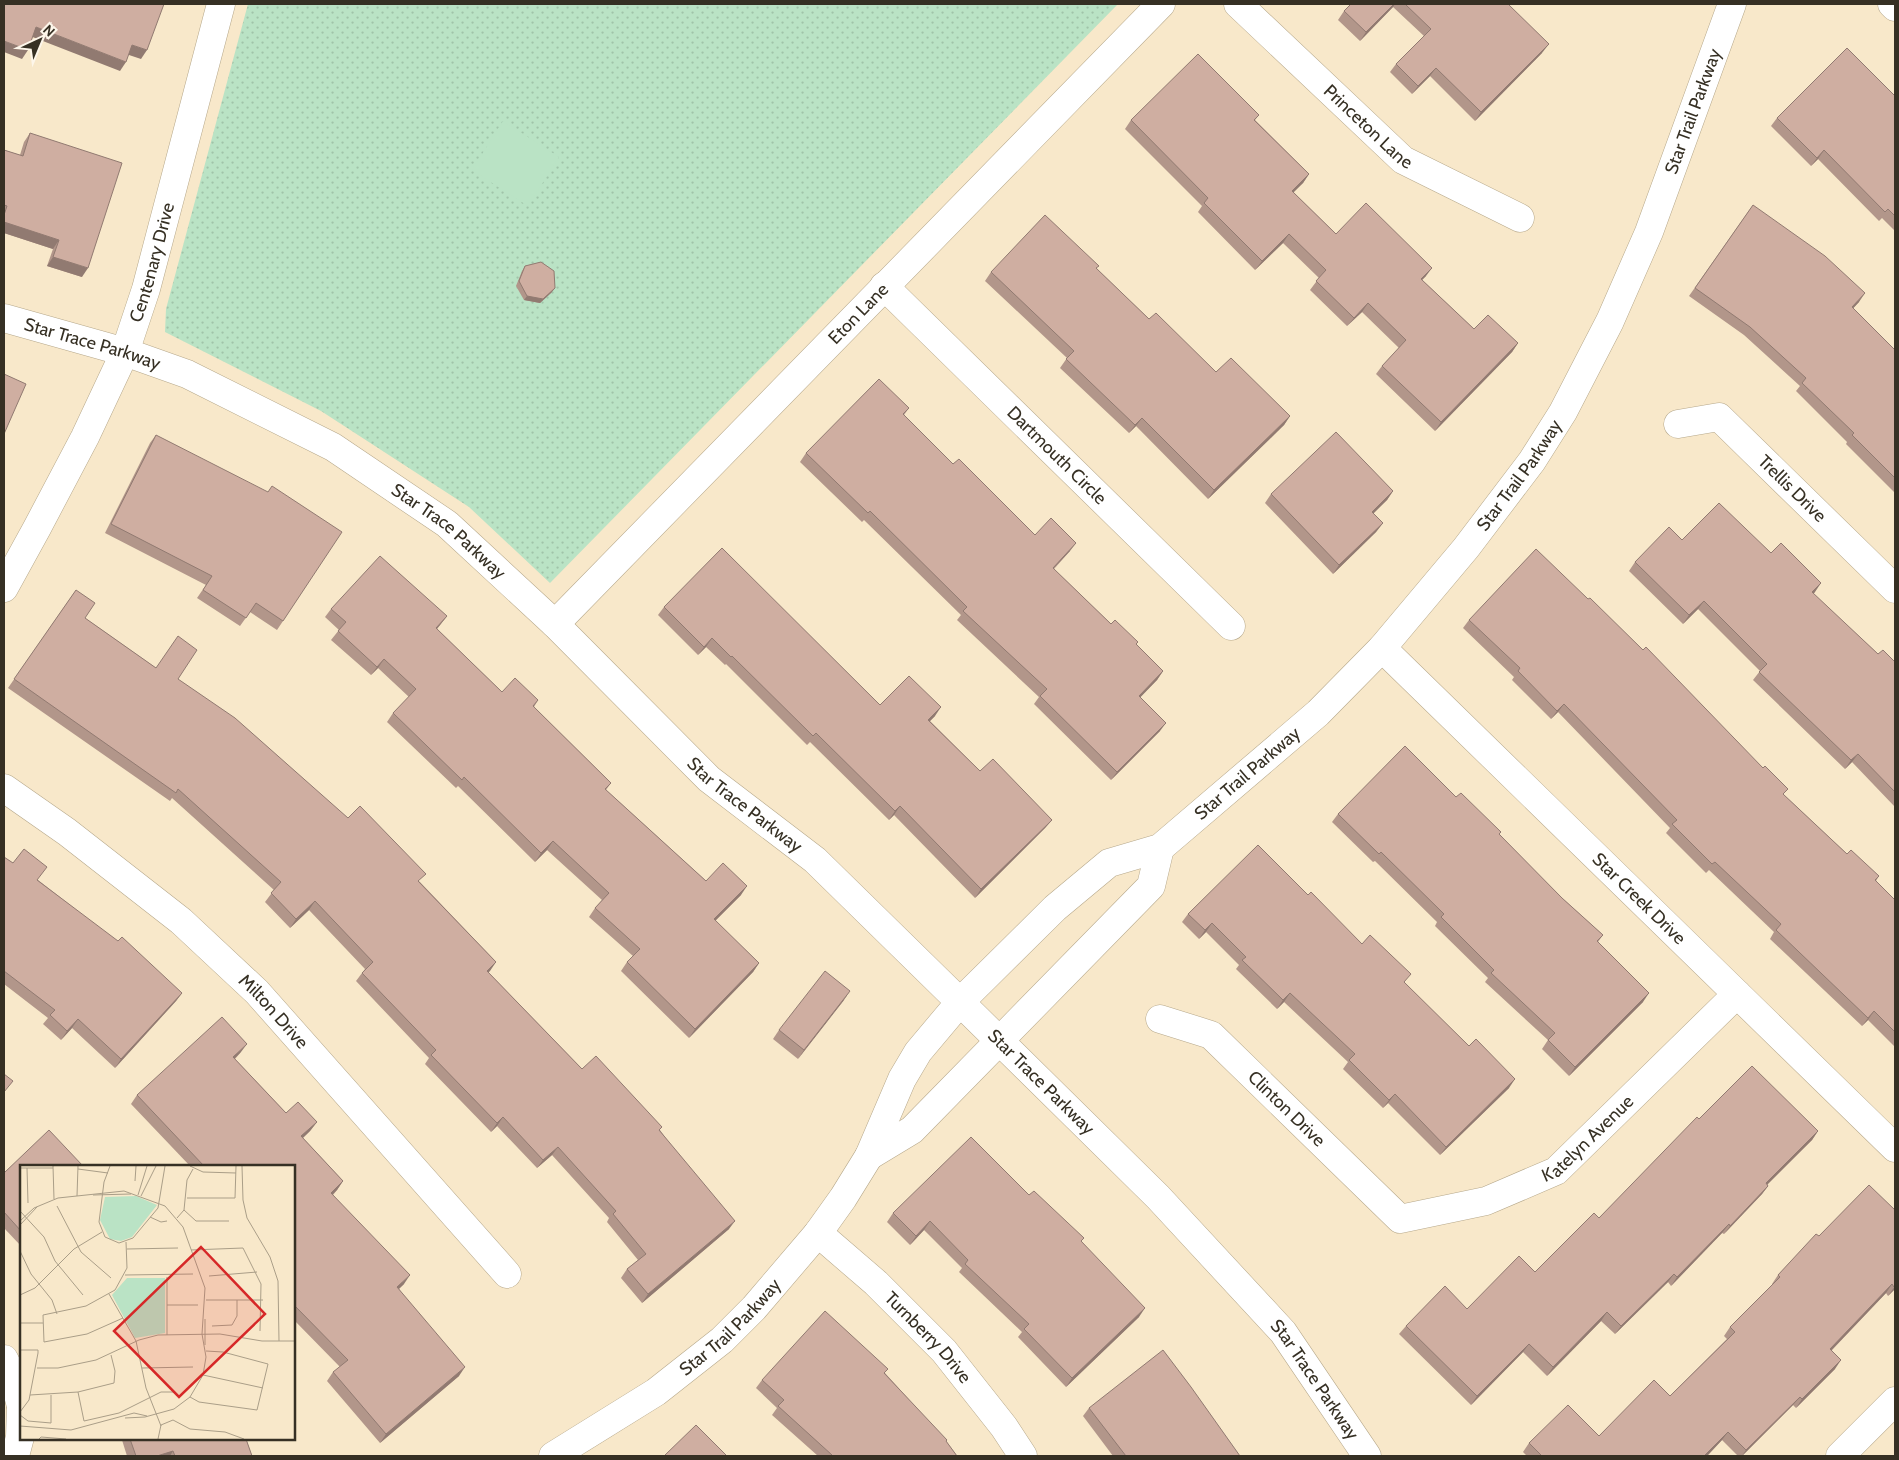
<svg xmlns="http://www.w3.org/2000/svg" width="1899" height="1460" font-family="Cabin,sans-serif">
  <defs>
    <pattern id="park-dots" width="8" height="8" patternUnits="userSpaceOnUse" patternTransform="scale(1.25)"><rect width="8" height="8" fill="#bae3c5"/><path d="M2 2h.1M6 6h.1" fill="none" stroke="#a0c3a9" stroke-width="1.8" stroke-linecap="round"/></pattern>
  </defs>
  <rect width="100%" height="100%" fill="#f8e8ca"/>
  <polygon fill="url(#park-dots)" points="248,4 1118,4 550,583 469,507 321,411 165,332 166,309"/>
  <polygon fill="#bae3c5" points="503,121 559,157 528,206 472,170"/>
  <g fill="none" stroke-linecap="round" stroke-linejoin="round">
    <defs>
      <g id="minor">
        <path id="s1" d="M1238,4L1403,160L1520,218"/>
        <polyline points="1892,4 1895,7"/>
        <path id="s2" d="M884,286L1231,626"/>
        <path id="s3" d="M4,318L125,352L187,374L333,447L447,524L555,624L709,779L815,860L960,1002"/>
        <path id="s4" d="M1678,424L1719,417L1895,589"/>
        <path id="s5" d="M4,588L37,528L85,437L125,352L146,289L221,4"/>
        <path id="s6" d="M555,624L1161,4"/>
        <path id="s7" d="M1382,648L1895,1148"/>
        <path id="s8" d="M4,788L67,832L181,921L257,992L507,1274"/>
        <path id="s9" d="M1160,1019L1211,1035L1400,1219L1486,1201L1556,1171L1737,994"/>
        <path id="s10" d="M818,1233L876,1283L944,1351L1004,1427L1023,1456"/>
        <polyline points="4,1359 13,1376 21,1406"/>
        <polyline points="15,1456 20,1437 21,1407"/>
        <polyline points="1840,1456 1895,1401"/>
      </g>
      <g id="tertiary">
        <path id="s11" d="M960,1002L1158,1197L1283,1332L1367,1456"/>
        <polyline points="869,1156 912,1130 1151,886 1160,848"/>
        <path id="s12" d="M553,1456L656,1392L722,1340L754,1308L818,1233L843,1198L869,1156L902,1079L918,1052L960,1002L1055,908L1109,863L1160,848L1318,713L1382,648L1466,548L1532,461L1563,412L1610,321L1649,232L1732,4"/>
      </g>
    </defs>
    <use href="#minor" stroke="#b6a88b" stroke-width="29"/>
    <use href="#tertiary" stroke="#b6a88b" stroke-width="29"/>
    <use href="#minor" stroke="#fff" stroke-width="28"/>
    <use href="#tertiary" stroke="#fff" stroke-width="28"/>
  </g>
  <g fill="#b2968a">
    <polygon points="1351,4 1508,4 1542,53 1475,121 1430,76 1412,94 1390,72 1396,64 1424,36 1393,7 1360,41 1338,20 1344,11"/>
    <polygon points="1895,96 1895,231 1882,218 1879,221 1818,159 1811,166 1771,126 1777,118"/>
    <polygon points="1259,115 1255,120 1309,174 1303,183 1293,192 1336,234 1426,276 1422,280 1474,329 1518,343 1512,352 1435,431 1376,374 1382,366 1399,348 1362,312 1347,326 1310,290 1319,278 1283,243 1255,270 1198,212 1202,206 1125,129 1131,120"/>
    <polygon points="30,133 82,277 47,266 53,249 4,233 4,150 20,155 24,142"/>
    <polygon points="1753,205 1859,302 1853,308 1895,350 1895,493 1846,444 1847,442 1796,391 1800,386 1744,335 1689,296"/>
    <polygon points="525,266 552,292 540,303 524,300 516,286 522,271"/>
    <polygon points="1097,269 1149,319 1216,372 1290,416 1284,425 1208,499 1136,426 1129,433 1060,368 1067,358 985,281 991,272"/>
    <polygon points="909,408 904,415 953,464 1035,535 1070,551 1054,569 1111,624 1136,644 1163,671 1157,680 1140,697 1160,731 1111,780 1034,704 1039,697 957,620 961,615 864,520 862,522 800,462 806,453"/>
    <polygon points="156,435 283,621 277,630 250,612 240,626 197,598 206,585 105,533 150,443"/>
    <polygon points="1393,491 1387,500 1373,513 1383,523 1376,532 1333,574 1265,503 1271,494"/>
    <polygon points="1682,540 1771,553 1815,592 1813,594 1878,654 1895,662 1895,807 1852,762 1845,769 1753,680 1760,671 1698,609 1683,624 1629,571 1635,562"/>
    <polygon points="76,590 85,618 156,668 178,679 420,882 496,962 488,972 582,1069 660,1130 729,1229 642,1303 621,1278 627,1269 638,1260 607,1222 609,1218 552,1155 537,1168 497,1126 491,1132 425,1064 429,1058 356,981 365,969 309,910 290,928 265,902 274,890 172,798 170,801 8,688"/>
    <polygon points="664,607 880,705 935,716 930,721 980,771 1052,820 1045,828 975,898 894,815 889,820 810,742 807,745 726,664 725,665 706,647 698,655 658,615"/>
    <polygon points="331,609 447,616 437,629 502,692 538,700 534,707 611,783 606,790 706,881 741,895 715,921 759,963 753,972 689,1038 621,971 627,962 633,956 589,917 595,908 602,900 547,850 535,862 458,786 456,788 387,722 393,713 409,697 378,668 371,675 331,640 339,630 325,617"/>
    <polygon points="1469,620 1784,795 1847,854 1879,876 1876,881 1895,900 1895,1047 1868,1020 1862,1026 1770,939 1774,932 1709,870 1706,873 1666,833 1670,828 1558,712 1551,719 1512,680 1514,677 1463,628"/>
    <polygon points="1456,797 1499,835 1562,898 1603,935 1598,942 1643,1002 1569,1076 1542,1049 1548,1040 1485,982 1488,978 1435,926 1437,922 1375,861 1373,862 1332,822 1338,814"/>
    <polygon points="4,857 38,880 182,993 176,1001 115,1068 72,1028 61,1040 43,1024 48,1018 4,984"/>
    <polygon points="1308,895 1405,983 1509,1088 1440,1155 1388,1103 1383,1108 1343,1069 1348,1062 1284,1002 1277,1009 1236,969 1239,965 1206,932 1199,939 1182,922 1188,914"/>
    <polygon points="844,1000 798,1059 773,1039 779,1030"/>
    <polygon points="241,1052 235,1059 286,1113 317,1122 310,1131 303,1138 343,1181 337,1190 333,1195 404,1284 399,1289 459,1376 380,1443 327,1381 333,1372 340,1367 294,1320 294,1166 190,1166 131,1104 137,1095"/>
    <polygon points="1699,1119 1818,1131 1812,1140 1767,1184 1768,1186 1762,1194 1724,1234 1722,1233 1671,1286 1668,1282 1615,1334 1601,1321 1547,1376 1523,1352 1471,1405 1399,1334 1406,1326 1467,1309 1535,1272 1599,1218"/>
    <polygon points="21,1166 21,1246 4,1228 4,1173"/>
    <polygon points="1029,1195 1084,1238 1081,1241 1139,1317 1066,1387 1018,1337 1022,1332 959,1272 962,1268 924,1230 910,1245 887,1222 893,1213"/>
    <polygon points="1895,1210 1895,1289 1888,1296 1886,1293 1832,1350 1835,1369 1796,1408 1793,1405 1742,1456 1738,1456 1722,1440 1707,1456 1527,1456 1523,1452 1529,1443 1599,1436 1670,1396 1727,1339 1724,1336 1730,1327 1773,1285 1772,1284 1778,1275 1819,1236"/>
    <polygon points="885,1373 946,1441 957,1456 818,1456 772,1415 777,1408 756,1388 762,1380"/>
    <polygon points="1089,1408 1240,1456 1113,1456 1083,1416"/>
    <polygon points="123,1439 246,1439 252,1456 127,1456 122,1440"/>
  </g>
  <g fill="#917a71">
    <polygon points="1394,4 1395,4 1393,7 1360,41 1366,32"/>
    <polygon points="36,27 126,62 120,71 30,36"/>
    <polygon points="4,41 28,50 22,59 4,52"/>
    <polygon points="1549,44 1542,53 1475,121 1481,112"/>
    <polygon points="132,45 147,50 141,59 126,54"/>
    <polygon points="1436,68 1430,76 1412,94 1418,86"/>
    <polygon points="1824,150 1818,159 1811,166 1817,158"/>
    <polygon points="1309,174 1303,183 1286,200 1292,191"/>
    <polygon points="4,222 59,240 53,249 4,233"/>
    <polygon points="1289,234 1283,243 1255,270 1262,261"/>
    <polygon points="53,257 88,268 82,277 47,266"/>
    <polygon points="1432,268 1426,276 1414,288 1421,279"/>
    <polygon points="555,288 552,292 540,303 524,300 527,296"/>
    <polygon points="1865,293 1859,302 1846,316 1852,307"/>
    <polygon points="1368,303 1362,312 1347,326 1354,318"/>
    <polygon points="1518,343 1512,352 1435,431 1441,422"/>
    <polygon points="1290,416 1284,425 1208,499 1214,490"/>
    <polygon points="1142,418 1136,426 1129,433 1135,425"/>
    <polygon points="1393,491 1387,500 1366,521 1372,512"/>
    <polygon points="1383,523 1376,532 1333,574 1339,565"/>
    <polygon points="1076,543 1070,551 1046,576 1053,568"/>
    <polygon points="1821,583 1815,592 1806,601 1812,592"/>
    <polygon points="1704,601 1698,609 1683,624 1689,615"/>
    <polygon points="447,616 440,625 430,637 436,628"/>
    <polygon points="712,638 706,647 698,655 704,647"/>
    <polygon points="384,659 378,668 371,675 377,667"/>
    <polygon points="1163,671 1157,680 1133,705 1139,696"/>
    <polygon points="1564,704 1558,712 1551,719 1557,711"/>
    <polygon points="941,707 935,716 922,729 928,720"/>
    <polygon points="1166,723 1160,731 1111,780 1117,772"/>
    <polygon points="1858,754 1852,762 1845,769 1851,760"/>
    <polygon points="900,806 894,815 889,820 895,811"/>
    <polygon points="1052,820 1045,828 975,898 981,889"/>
    <polygon points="553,841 547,850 535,862 541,853"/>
    <polygon points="747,886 741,895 708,928 714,919"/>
    <polygon points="315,901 309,910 290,928 296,919"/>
    <polygon points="1212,923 1206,932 1199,939 1205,930"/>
    <polygon points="496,962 490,971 481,980 487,971"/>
    <polygon points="759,963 753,972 689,1038 695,1029"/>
    <polygon points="850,991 844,1000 798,1059 804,1050"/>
    <polygon points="182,993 176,1001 115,1068 121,1059"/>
    <polygon points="1290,993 1284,1002 1277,1009 1283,1000"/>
    <polygon points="1649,993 1643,1002 1569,1076 1575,1067"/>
    <polygon points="1874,1011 1868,1020 1862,1026 1868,1018"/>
    <polygon points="78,1019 72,1028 61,1040 67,1031"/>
    <polygon points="247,1044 241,1052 227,1066 233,1057"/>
    <polygon points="1515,1079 1509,1088 1440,1155 1446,1147"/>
    <polygon points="1395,1094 1388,1103 1383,1108 1389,1100"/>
    <polygon points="503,1117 497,1126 491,1132 497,1123"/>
    <polygon points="317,1122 310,1131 295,1145 301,1136"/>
    <polygon points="1818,1131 1812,1140 1760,1192 1766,1183"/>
    <polygon points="558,1147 552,1155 537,1168 543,1160"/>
    <polygon points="343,1181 337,1190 325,1202 331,1193"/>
    <polygon points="1768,1186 1762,1194 1724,1234 1730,1226"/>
    <polygon points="735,1221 729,1229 642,1303 648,1294"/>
    <polygon points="930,1221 924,1230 910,1245 916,1236"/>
    <polygon points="1729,1224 1722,1233 1671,1286 1677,1277"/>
    <polygon points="1674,1274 1668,1282 1615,1334 1621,1326"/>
    <polygon points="410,1275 404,1284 391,1296 397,1287"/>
    <polygon points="1892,1284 1886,1293 1824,1358 1830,1349"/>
    <polygon points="1895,1286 1895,1289 1888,1296"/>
    <polygon points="1145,1308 1139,1317 1066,1387 1072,1378"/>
    <polygon points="1607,1312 1601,1321 1547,1376 1553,1367"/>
    <polygon points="1529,1344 1523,1352 1471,1405 1477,1396"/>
    <polygon points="1841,1360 1835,1369 1796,1408 1802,1399"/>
    <polygon points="465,1367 459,1376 380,1443 386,1434"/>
    <polygon points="1800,1397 1793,1405 1742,1456 1746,1450"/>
    <polygon points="1728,1432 1722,1440 1707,1456 1704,1456"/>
    <polygon points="173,1451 170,1456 157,1456"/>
  </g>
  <g fill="#cfaea1" stroke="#917a71">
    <polygon points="4,4 164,4 147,50 132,45 126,62 36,27 28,50 4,41"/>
    <polygon points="1351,4 1394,4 1366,32 1344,11"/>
    <polygon points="1405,4 1508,4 1549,44 1481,112 1436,68 1418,86 1396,64 1431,29"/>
    <polygon points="1847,48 1895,96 1895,216 1888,209 1885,212 1824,150 1817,158 1777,118"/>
    <polygon points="1198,54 1259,115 1254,120 1309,174 1292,191 1336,234 1366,203 1432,268 1421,279 1474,329 1488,315 1518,343 1441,422 1382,366 1406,340 1368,303 1354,318 1316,281 1326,270 1289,234 1262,261 1204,203 1208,198 1131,120"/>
    <polygon points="30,133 122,163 88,268 53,257 59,240 4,222 4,215 7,206 4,205 4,150 23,156"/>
    <polygon points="1753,205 1825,256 1865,293 1852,307 1895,350 1895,478 1852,435 1854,433 1802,383 1806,378 1750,327 1695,288"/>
    <polygon points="1045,215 1099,266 1096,268 1149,319 1156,313 1216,372 1231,358 1290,416 1214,490 1142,418 1135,425 1066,359 1074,351 991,272"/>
    <polygon points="541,262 554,271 555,288 543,299 527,296 519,281 525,266"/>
    <polygon points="4,374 26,384 4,434"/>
    <polygon points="879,379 909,408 903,414 953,464 959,459 1035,535 1051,518 1076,543 1053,568 1111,624 1115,620 1138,642 1136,644 1163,671 1139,696 1166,723 1117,772 1040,696 1047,689 963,611 967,607 870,511 868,513 806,453"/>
    <polygon points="1336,432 1393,491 1372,512 1383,523 1339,565 1271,494"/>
    <polygon points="156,435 268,492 272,486 342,532 283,621 256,603 246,618 203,590 212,576 111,524"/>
    <polygon points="1719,503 1771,553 1781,543 1821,583 1812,592 1878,654 1883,650 1895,662 1895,792 1858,754 1851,760 1759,672 1767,664 1704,601 1689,615 1635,562 1669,527 1682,540"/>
    <polygon points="722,548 880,705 909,676 941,707 928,720 980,771 993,759 1052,820 981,889 900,806 895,811 816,733 813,736 732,656 731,657 712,638 704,647 664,607"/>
    <polygon points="1536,549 1588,599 1590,598 1643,650 1646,647 1763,768 1765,766 1788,789 1783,794 1847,854 1851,850 1879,876 1875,880 1895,900 1895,1032 1874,1011 1868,1018 1776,930 1781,924 1715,862 1712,864 1672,824 1677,820 1564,704 1557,711 1518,671 1520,668 1469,620"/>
    <polygon points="380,556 447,616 436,628 502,692 515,678 538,700 533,706 611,783 605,789 706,881 723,863 747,886 714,919 759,963 695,1029 627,962 640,949 595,908 609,893 553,841 541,853 464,777 462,780 393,713 416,689 384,659 377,667 338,631 346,622 331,609"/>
    <polygon points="76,590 95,603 85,618 156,668 178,636 197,650 178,679 235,718 348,818 360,806 426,874 418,881 496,962 487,971 582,1069 596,1056 662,1127 659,1130 735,1221 648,1294 627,1269 646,1254 613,1214 616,1211 558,1147 543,1160 503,1117 497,1123 431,1055 436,1050 362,973 373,962 315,901 296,919 271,893 281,882 178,789 176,793 14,679"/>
    <polygon points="1405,746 1456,797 1461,793 1501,832 1499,834 1562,898 1603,935 1597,941 1649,993 1575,1067 1548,1040 1555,1033 1491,973 1494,970 1441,917 1444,914 1381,852 1379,854 1338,814"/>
    <polygon points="1258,845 1308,895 1311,892 1362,944 1370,935 1411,974 1404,982 1469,1046 1476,1039 1515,1079 1446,1147 1395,1094 1389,1100 1349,1060 1355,1054 1290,993 1283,1000 1242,960 1246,957 1212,923 1205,930 1188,914"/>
    <polygon points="24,849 47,867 37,880 118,941 122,937 182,993 121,1059 78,1019 67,1031 50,1015 55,1010 4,971 4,857 13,863"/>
    <polygon points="825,971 850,991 804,1050 779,1030"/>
    <polygon points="222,1017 247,1044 233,1057 286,1113 298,1102 317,1122 301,1136 343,1181 331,1193 410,1275 397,1287 465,1367 386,1434 333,1372 348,1360 294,1305 294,1166 204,1166 137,1095"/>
    <polygon points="1752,1066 1818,1131 1766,1183 1768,1186 1730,1226 1729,1224 1677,1277 1674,1274 1621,1326 1607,1312 1553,1367 1529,1344 1477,1396 1406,1326 1445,1286 1467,1309 1519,1256 1535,1272 1594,1213 1599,1218 1697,1117 1699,1119"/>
    <polygon points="4,1074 13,1081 4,1092"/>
    <polygon points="49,1130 83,1166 21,1166 21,1231 4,1212 4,1173"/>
    <polygon points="971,1137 1029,1195 1034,1191 1084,1238 1081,1241 1145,1308 1072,1378 1024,1329 1029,1324 965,1264 968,1260 930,1221 916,1236 893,1213"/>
    <polygon points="1869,1185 1895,1210 1895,1286 1894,1287 1892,1284 1830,1349 1841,1360 1802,1399 1800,1397 1746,1450 1728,1432 1704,1456 1542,1456 1529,1443 1568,1405 1599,1436 1654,1380 1670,1396 1735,1332 1730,1327 1780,1277 1778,1275 1816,1234 1819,1236"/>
    <polygon points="825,1311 888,1369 884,1373 947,1440 946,1441 957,1456 830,1456 832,1455 778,1406 784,1400 762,1380"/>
    <polygon points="1163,1350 1191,1387 1240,1456 1126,1456 1089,1408"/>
    <polygon points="696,1425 727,1456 664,1456"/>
    <polygon points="130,1439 246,1439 252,1456 175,1456 173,1451 157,1456 136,1456"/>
  </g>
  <g text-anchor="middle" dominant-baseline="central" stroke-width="4" stroke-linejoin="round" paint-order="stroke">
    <g font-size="18" fill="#363024" stroke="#fdf6ea">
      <text stroke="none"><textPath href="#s12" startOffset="1804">Star Trail Parkway</textPath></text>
      <text stroke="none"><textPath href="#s1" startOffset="179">Princeton Lane</textPath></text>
      <text stroke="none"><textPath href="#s5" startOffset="359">Centenary Drive</textPath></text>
      <text stroke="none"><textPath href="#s6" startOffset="434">Eton Lane</textPath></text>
      <text stroke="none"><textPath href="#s3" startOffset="92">Star Trace Parkway</textPath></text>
      <text stroke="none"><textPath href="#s2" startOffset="242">Dartmouth Circle</textPath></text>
      <text stroke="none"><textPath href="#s12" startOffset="1399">Star Trail Parkway</textPath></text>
      <text stroke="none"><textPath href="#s4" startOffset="144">Trellis Drive</textPath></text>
      <text stroke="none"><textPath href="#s3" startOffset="498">Star Trace Parkway</textPath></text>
      <text stroke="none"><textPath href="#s12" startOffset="994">Star Trail Parkway</textPath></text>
      <text stroke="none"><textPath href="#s3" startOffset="902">Star Trace Parkway</textPath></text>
      <text stroke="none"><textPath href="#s7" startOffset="359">Star Creek Drive</textPath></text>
      <text stroke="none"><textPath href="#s8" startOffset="351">Milton Drive</textPath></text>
      <text stroke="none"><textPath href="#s11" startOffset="114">Star Trace Parkway</textPath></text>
      <text stroke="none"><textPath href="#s9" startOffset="159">Clinton Drive</textPath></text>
      <text stroke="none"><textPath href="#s9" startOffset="526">Katelyn Avenue</textPath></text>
      <text stroke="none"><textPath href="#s12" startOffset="220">Star Trail Parkway</textPath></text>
      <text stroke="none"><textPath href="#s10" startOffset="152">Turnberry Drive</textPath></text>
      <text stroke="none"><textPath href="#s11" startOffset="519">Star Trace Parkway</textPath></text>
    </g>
  </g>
  <g transform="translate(20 1165)">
    <rect width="275" height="275" fill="#f8e8ca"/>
    <path d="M116,31L137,40L112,72L101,76L90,74L80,55L85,32ZM107,113H145V168L115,173L92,130Z" fill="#bae3c5"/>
    <path fill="none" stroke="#aa9e88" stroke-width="1" d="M33,1L34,34M90,1L84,17L79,57L85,72L99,78L113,73L138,43L145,1M170,1L183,7L216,8M222,1L223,35L227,53L250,92L258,116L259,176M0,3H33M7,3L8,38M58,4L88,8M115,16L116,1M73,30L111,29M118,30L127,1M57,31L58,1M121,31L136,1M167,33H215L216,1M37,41L61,87L91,113M164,45L176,56H209M0,46L24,72L35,96L63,130M130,52L141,57L147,56M157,53L164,45L167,15L173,4M0,56L14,43L38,33L104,26L145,41L163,62L185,123L182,169L186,192L183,210L170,232L154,244L125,252L105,253M0,60L17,42M107,84L158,83M171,85L223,83L241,119L240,166M0,86L11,109L32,135L37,149M105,110L173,109M189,111L237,107M89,129L116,176L126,223L141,261M0,130L15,123L54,84L82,67M186,135H243M147,140H178M103,153L67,169L24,177L23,150L66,141L95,125L107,103L106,77M185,154V180M0,158H23M192,161L212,160L217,151V135M147,170V112M0,185H18V188L9,235L0,247M17,203H38L76,195L119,175L138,170L200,169L242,176H275M122,203L173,202M183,210L243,223M58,227L64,256L99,248L141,227H153L160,232M10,230L58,227L94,218L95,206L91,190M170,232L179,237L237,245L248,199L203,187L186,186M0,250L8,256L31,258V230M0,261L51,265L114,248L127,251M19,274L21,272L46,274M138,274L141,260L153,255L170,264L205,267L224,274"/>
    <path fill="#d62828" fill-opacity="0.15" stroke="#d62828" stroke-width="2.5" d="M181,82L245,149L159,232L94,166Z"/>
    <rect width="275" height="275" fill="none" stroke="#363024" stroke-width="2.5"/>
  </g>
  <rect width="1899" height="1460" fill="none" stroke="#363024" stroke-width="10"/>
  <g transform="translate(40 40) rotate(44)" stroke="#fdf6ea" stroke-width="4" paint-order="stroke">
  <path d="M0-4L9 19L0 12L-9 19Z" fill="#363024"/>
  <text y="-8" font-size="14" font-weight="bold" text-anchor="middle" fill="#363024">N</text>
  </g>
</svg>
